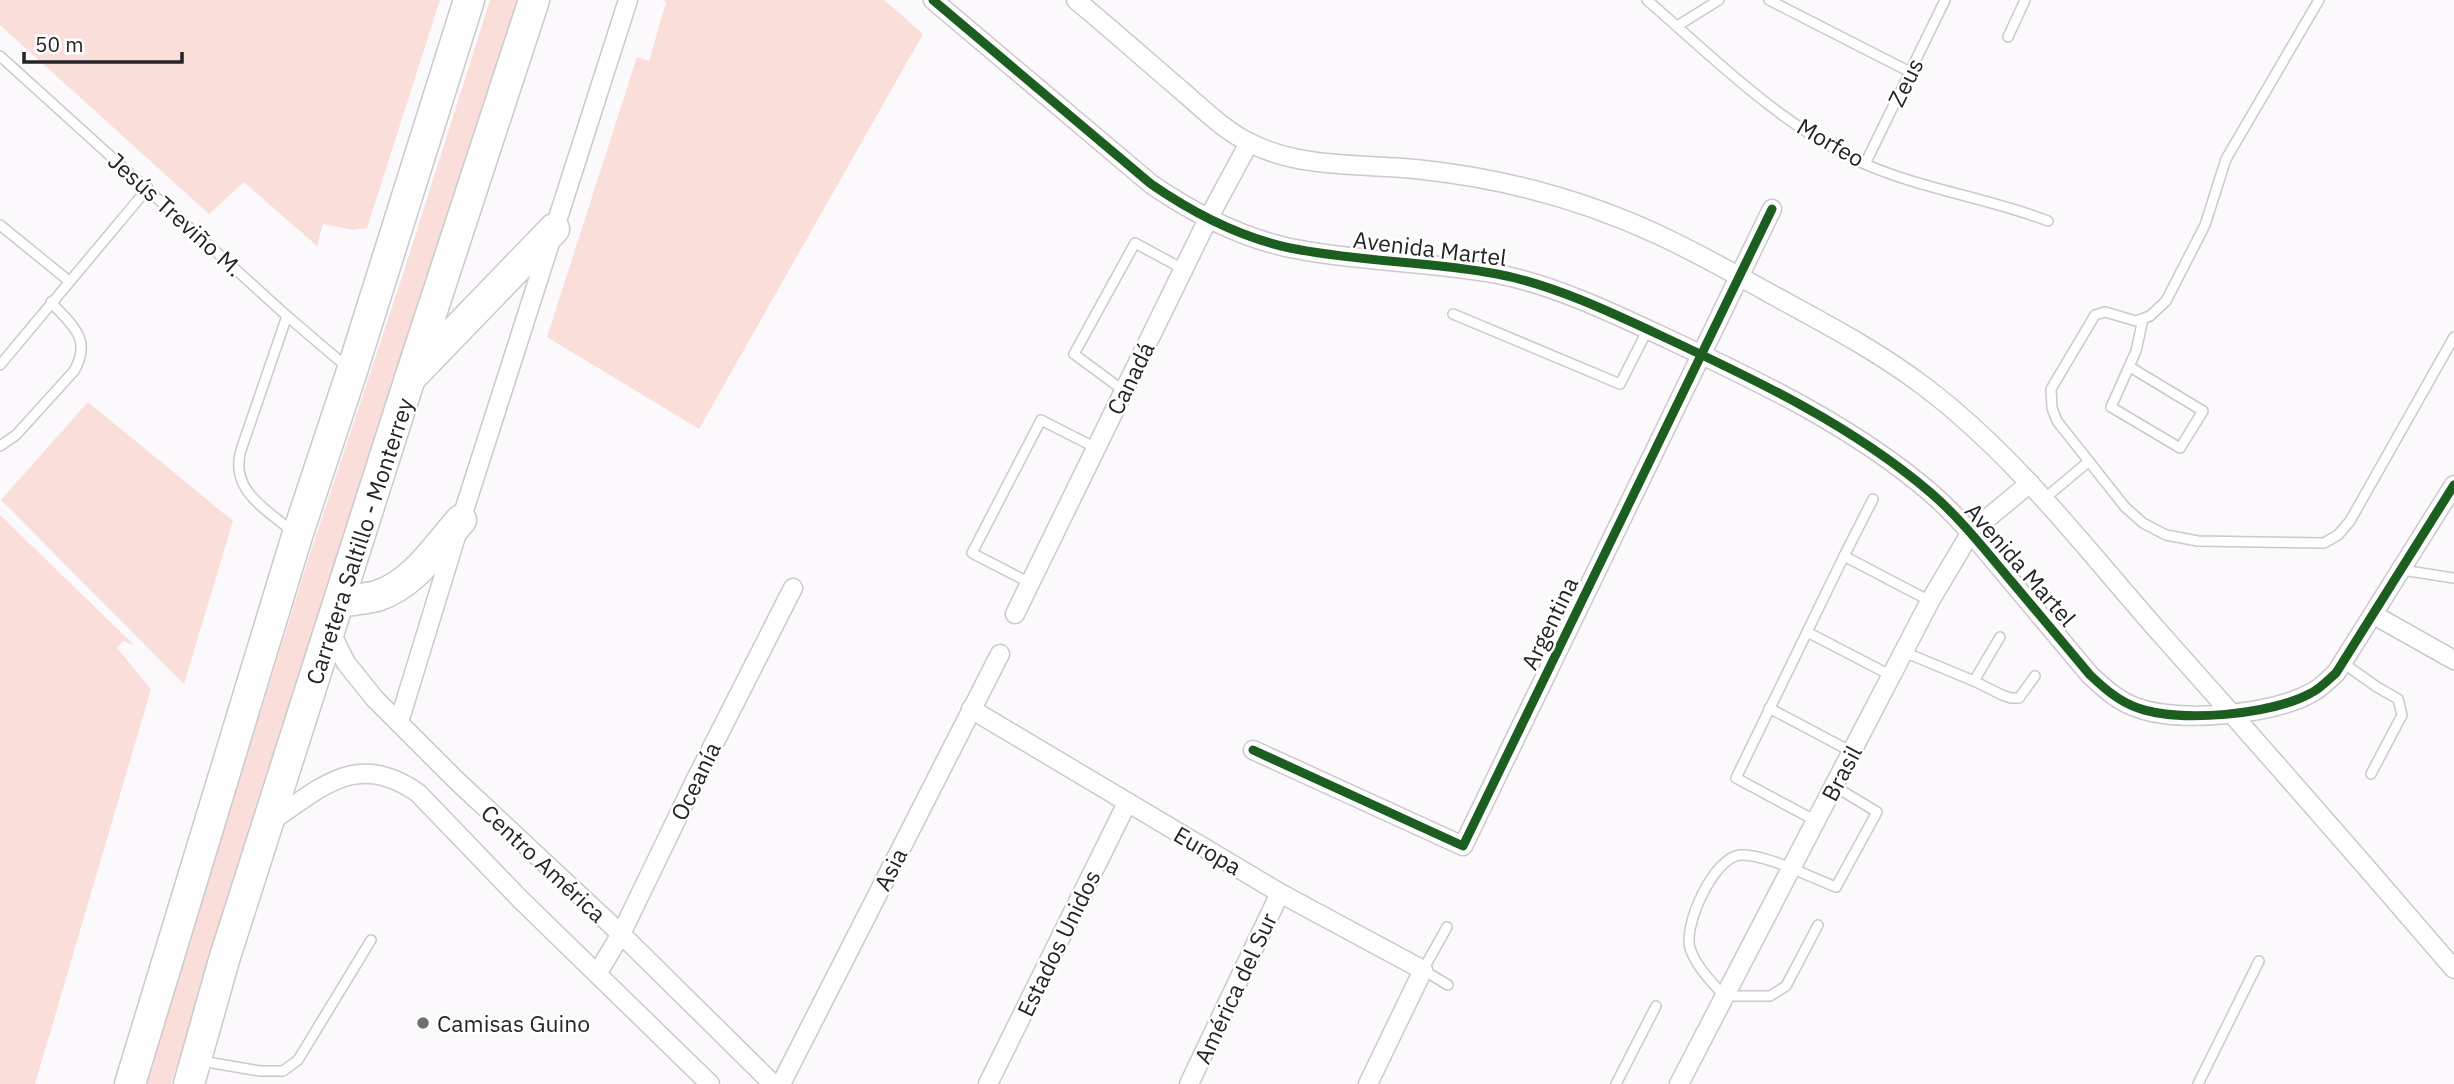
<svg xmlns="http://www.w3.org/2000/svg" width="2454" height="1084" font-family="'IBM Plex Sans',sans-serif">
  <rect width="100%" height="100%" fill="#fbf9fb"/>
  <g fill="#faded9">
    <polygon points="0,0 440,0 367,228 353,230 323,224 317,246 244,182 209,214 0,25"/>
    <path d="M490,0H517C398,360 289,723 171,1084H145L307,563L403,274Z"/>
    <polygon points="664,0 884,0 923,34 699,429 547,337 637,57 649,61 666,2"/>
    <polygon points="88,402 233,521 184,684 1,500"/>
    <polygon points="0,515 134,645 123,641 117,648 151,689 35,1084 0,1084"/>
  </g>
  <g fill="none" stroke-linecap="round" stroke-linejoin="round">
    <defs>
      <g id="service">
        <path d="M1647,0C1715,59 1782,127 1865,164C1924,190 1989,198 2048,221"/>
        <polyline points="1769,0 1910,72"/>
        <polyline points="2319,0 2226,159 2205,225 2166,301 2150,316 2136,321 2105,312 2095,315 2051,389 2052,408 2057,421 2125,507 2143,523 2166,535 2198,541 2324,543 2338,535 2350,521 2454,337"/>
        <polyline points="1677,26 1719,0"/>
        <polyline points="2008,37 2025,0"/>
        <polyline points="0,56 287,316 348,368"/>
        <polyline points="1865,164 1945,0"/>
        <polyline points="0,225 69,281"/>
        <polyline points="1453,314 1620,384 1648,329"/>
        <path d="M287,316L241,450C229,490 266,509 293,532"/>
        <polyline points="0,365 148,188"/>
        <polyline points="2130,367 2203,411 2180,448 2111,407 2136,351 2143,319"/>
        <polyline points="1124,391 1074,354 1135,243 1183,269"/>
        <path d="M0,446L16,435L74,371C93,338 71,325 51,302"/>
        <polyline points="2044,499 2088,462"/>
        <polyline points="1844,556 1873,499"/>
        <polyline points="2402,570 2454,578"/>
        <polyline points="1030,583 972,553 1041,420 1096,448"/>
        <polyline points="1807,632 1892,676"/>
        <polyline points="1904,652 1974,681 2002,695 2011,698 2019,698 2035,676"/>
        <polyline points="2343,663 2377,687 2398,699 2402,715 2371,774"/>
        <polyline points="1974,681 2000,637"/>
        <polyline points="1769,708 1852,752"/>
        <polyline points="1816,821 1736,778 1844,556 1930,601"/>
        <path d="M1818,925L1786,986L1770,996H1724C1712,982 1696,967 1690,948C1683,925 1714,857 1740,855C1764,853 1812,878 1836,887L1877,812L1834,786"/>
        <polyline points="1447,927 1423,970 1448,985"/>
        <polyline points="201,1061 260,1071 283,1071 298,1060 371,940"/>
        <polyline points="1616,1084 1656,1006"/>
        <polyline points="2198,1084 2259,961"/>
      </g>
      <g id="minor">
        <path d="M933,0L1151,184C1193,213 1239,237 1290,248C1358,262 1428,261 1497,274C1552,284 1615,314 1666,338C1758,381 1853,426 1931,493C1961,519 1986,551 2012,582C2038,613 2064,644 2090,675C2104,688 2119,702 2138,708C2180,723 2271,715 2311,693C2320,689 2328,680 2336,673L2454,485"/>
        <path d="M1076,0C1112,30 1147,61 1182,91C1204,110 1226,132 1252,144C1306,170 1367,163 1424,170C1505,179 1586,201 1659,235C1704,256 1747,281 1791,305C1837,330 1883,355 1925,387C2016,456 2085,548 2160,633C2259,744 2357,856 2454,969"/>
        <polyline points="1015,614 1208,219 1249,143"/>
        <polyline points="2374,615 2454,660"/>
        <polyline points="330,631 346,663 375,699 456,780 621,934 773,1084"/>
        <polyline points="971,709 1280,893 1423,970 1368,1084"/>
        <polyline points="399,722 461,520 628,0"/>
        <polyline points="1253,750 1463,846 1772,209"/>
        <path d="M270,822C322,787 357,750 418,793L520,899L710,1084"/>
        <polyline points="597,974 621,934 695,781 793,588"/>
        <polyline points="781,1084 1000,654"/>
        <polyline points="988,1084 1127,803"/>
        <polyline points="1189,1084 1280,893"/>
        <polyline points="1679,1084 1930,601 1971,532 2030,483"/>
      </g>
      <g id="primary">
        <polyline points="415,373 554,229"/>
        <path d="M339,602C351,600 365,599 377,596C414,584 436,548 461,520"/>
        <polyline points="130,1084 297,536 352,371 469,0"/>
        <polyline points="189,1084 224,960 410,378 534,0"/>
      </g>
    </defs>
    <use href="#service" stroke="#cbc9cb" stroke-width="12"/>
    <use href="#minor" stroke="#cbc9cb" stroke-width="21"/>
    <use href="#primary" stroke="#cbc9cb" stroke-width="33"/>
    <use href="#service" stroke="#fefefe" stroke-width="9"/>
    <use href="#minor" stroke="#fefefe" stroke-width="18"/>
    <use href="#primary" stroke="#fefefe" stroke-width="30"/>
    <defs>
      <g id="cycleway">
        <path d="M933,0L1151,184C1193,213 1239,237 1290,248C1358,262 1428,261 1497,274C1552,284 1615,314 1666,338C1758,381 1853,426 1931,493C1961,519 1986,551 2012,582C2038,613 2064,644 2090,675C2104,688 2119,702 2138,708C2180,723 2271,715 2311,693C2320,689 2328,680 2336,673L2454,485"/>
        <polyline points="1253,750 1463,846 1772,209"/>
      </g>
    </defs>
    <use href="#cycleway" stroke="#fff" stroke-width="13"/>
    <use href="#cycleway" stroke="#1b5e20" stroke-width="9"/>
  </g>
  <circle fill="#706f70" stroke="#fff" stroke-width="2.5" cx="423" cy="1023" r="7"/>
  <g text-anchor="middle" dominant-baseline="central" stroke-width="5" stroke-linejoin="round" paint-order="stroke">
    <g font-size="23" fill="#252425" stroke="#fff">
      <text transform="translate(1905 82) rotate(-64)">Zeus</text>
      <text transform="translate(1831 142) rotate(30)">Morfeo</text>
      <text transform="translate(176 214) rotate(42)">Jesús Treviño M.</text>
      <text transform="translate(1430 248) rotate(7)">Avenida Martel</text>
      <text transform="translate(1130 378) rotate(-64)">Canadá</text>
      <text transform="translate(359 541) rotate(-72)">Carretera Saltillo - Monterrey</text>
      <text transform="translate(2021 564) rotate(49)">Avenida Martel</text>
      <text transform="translate(1549 623) rotate(-64)">Argentina</text>
      <text transform="translate(1841 773) rotate(-62)">Brasil</text>
      <text transform="translate(695 781) rotate(-64)">Oceanía</text>
      <text transform="translate(1208 850) rotate(30)">Europa</text>
      <text transform="translate(544 863) rotate(43)">Centro América</text>
      <text transform="translate(890 869) rotate(-63)">Asia</text>
      <text transform="translate(1058 943) rotate(-64)">Estados Unidos</text>
      <text transform="translate(1235 988) rotate(-65)">América del Sur</text>
    </g>
    <g font-size="23" fill="#252425" stroke="#fff" text-anchor="start">
      <text x="437" y="1023">Camisas Guino</text>
    </g>
  </g>
  <path d="M24 52v10h158v-10" fill="none" stroke="#252425" stroke-width="3.5"/>
  <text x="35" y="52" font-size="21" fill="#252425" stroke="#ffffff" stroke-width="5" paint-order="stroke">50 m</text>
</svg>
